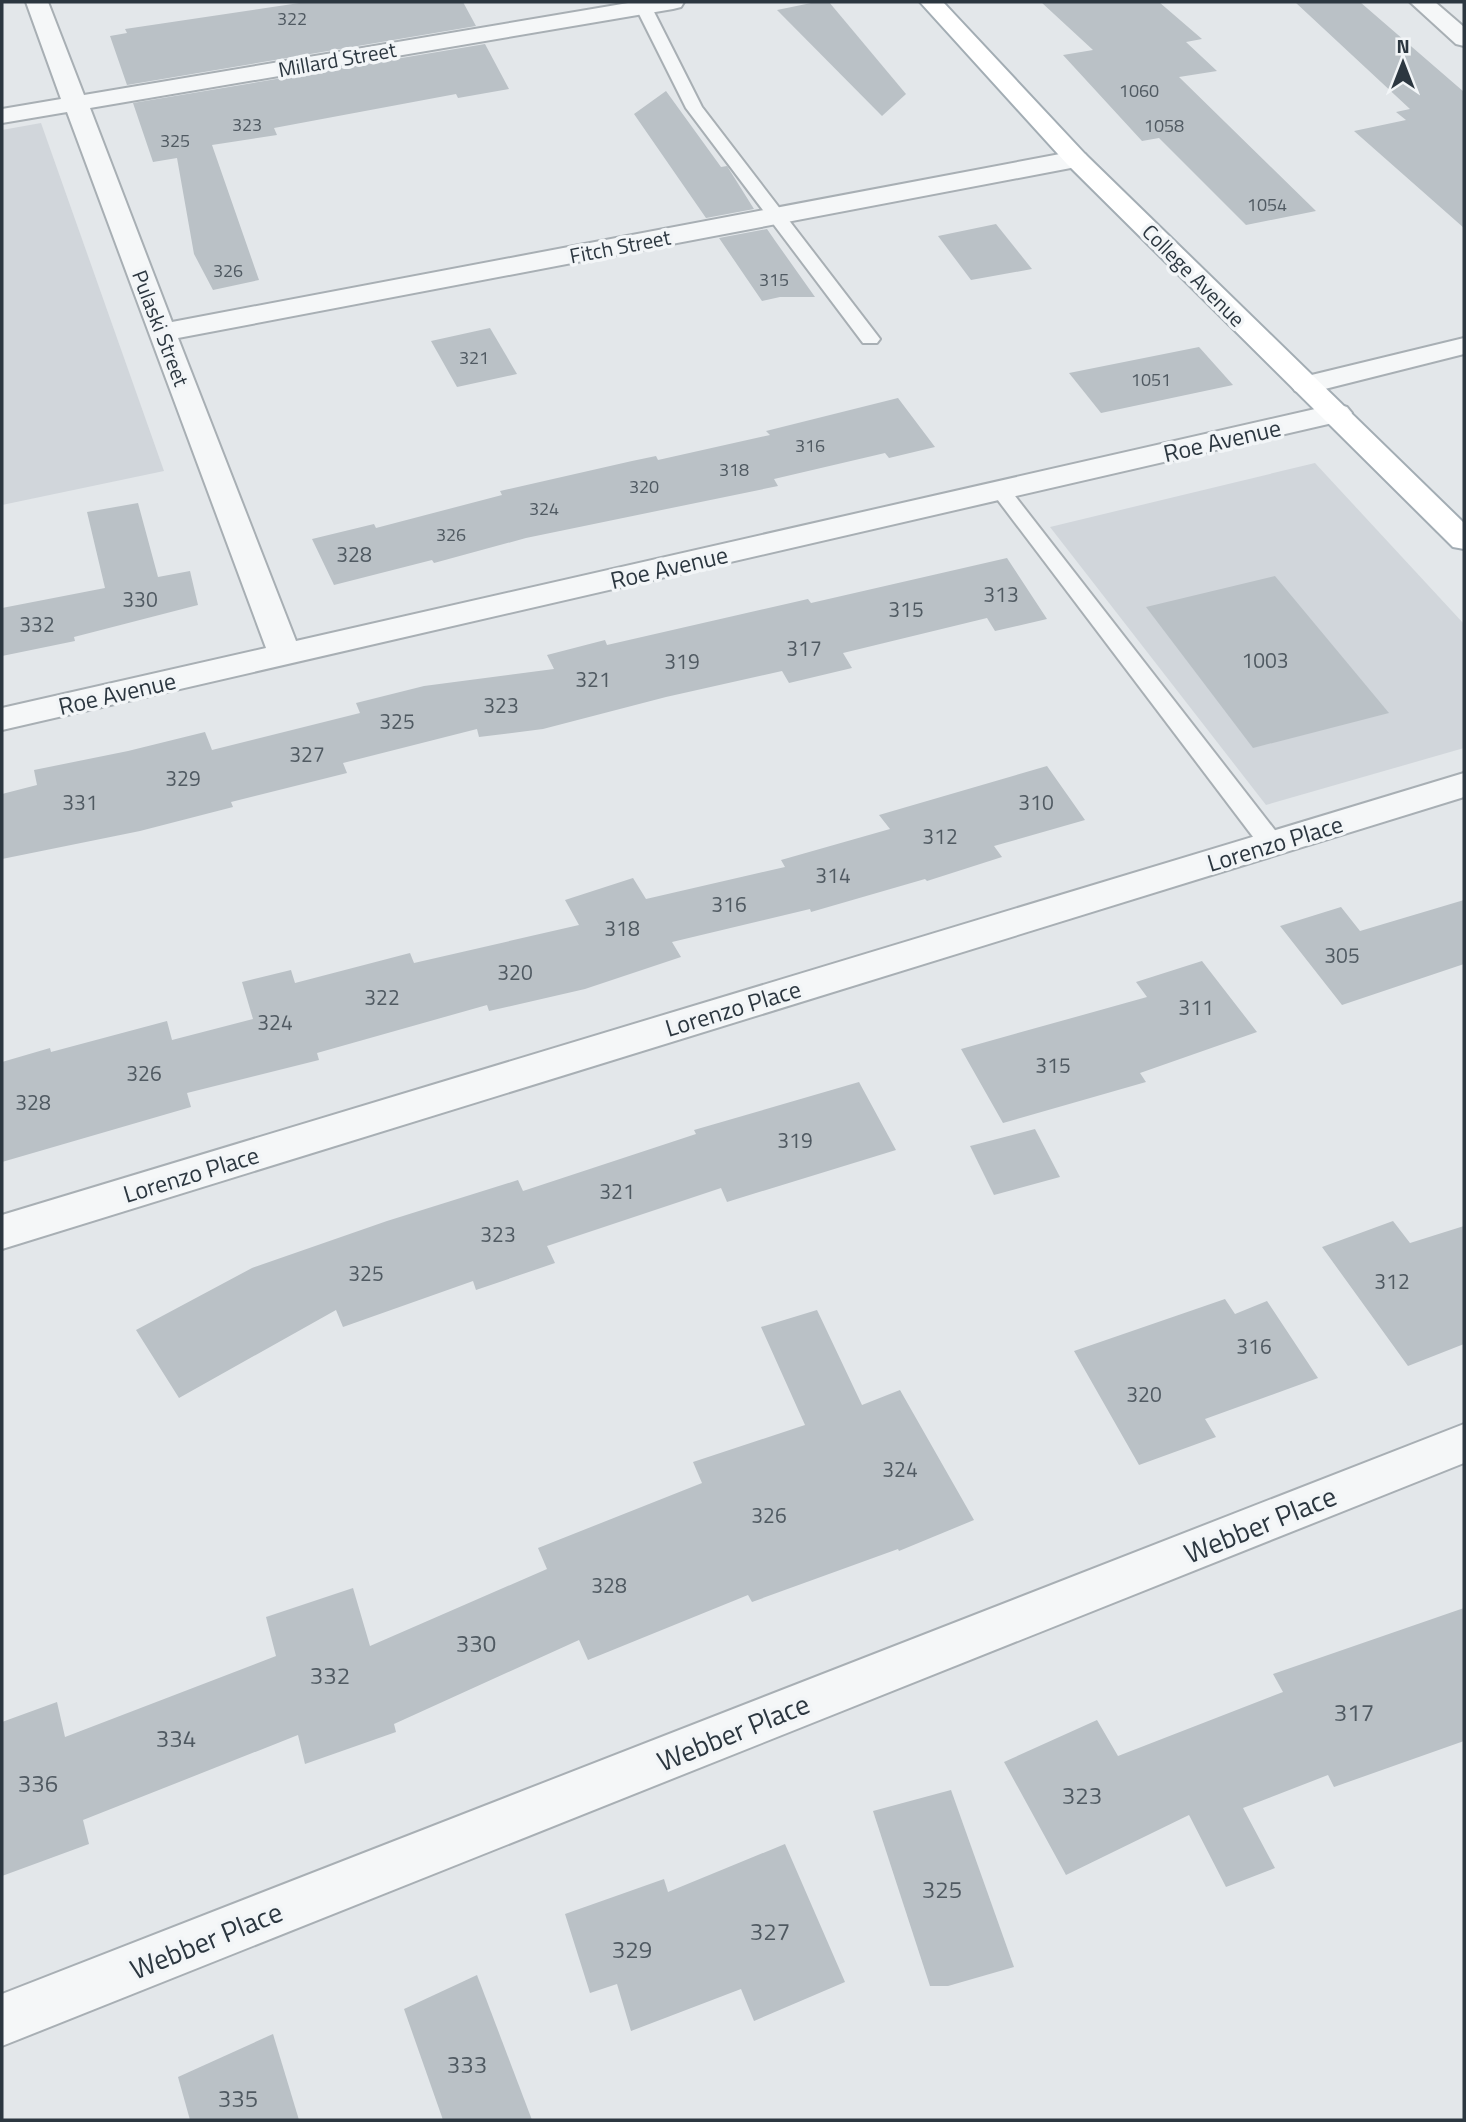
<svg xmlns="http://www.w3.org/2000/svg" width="1466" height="2122" font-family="'Titillium Web',sans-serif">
  <rect width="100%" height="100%" fill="#e3e7ea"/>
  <g fill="#d1d6db">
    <polygon points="41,123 164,471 2,505 2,130"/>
    <polygon points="1315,463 1464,624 1464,748 1266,805 1050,527"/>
  </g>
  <g fill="#bac1c6">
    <polygon points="306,2 463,2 476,26 127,85 110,36 127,33 125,29"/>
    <polygon points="816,2 829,2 906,94 882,116 777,10"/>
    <polygon points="1041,2 1159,2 1202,39 1186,42 1217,71 1179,77 1316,211 1246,225 1159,138 1142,141 1063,55 1093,50"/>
    <polygon points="1295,2 1360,2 1464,92 1464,228 1354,131 1406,120 1396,112 1410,109"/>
    <polygon points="485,44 509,89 458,98 456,94 274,128 277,135 212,145 259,280 213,290 194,254 177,158 153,162 133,103"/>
    <polygon points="666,91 721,167 727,166 754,209 706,218 634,114"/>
    <polygon points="996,224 1032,269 971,280 938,236"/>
    <polygon points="767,229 776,242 815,297 780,297 762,301 719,238"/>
    <polygon points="490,328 517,374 457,387 431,341"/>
    <polygon points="1199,347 1233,385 1101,413 1069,373"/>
    <polygon points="898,398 935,447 889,458 885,453 774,479 778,486 526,538 434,563 432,560 334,585 312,539 374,524 376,528 502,495 500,491 632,461 656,456 658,460 770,435 766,431"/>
    <polygon points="138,503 158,577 190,571 198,605 74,637 75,641 2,656 2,608 105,588 87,512"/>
    <polygon points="1007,558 1047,619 995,631 987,618 843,653 852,668 789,683 782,671 666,697 543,729 479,737 477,729 343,763 347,773 231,802 233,807 140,831 2,859 2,794 37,785 34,770 128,751 205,732 212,750 360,713 356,703 424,686 554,669 547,655 605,640 607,645 808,599 811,603"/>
    <polygon points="1275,576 1389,713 1253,748 1146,607"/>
    <polygon points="1047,766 1085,820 994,846 1002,857 927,881 925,879 811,912 810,909 672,942 681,957 585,989 489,1011 487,1005 317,1053 319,1060 187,1093 191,1107 2,1162 2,1062 50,1048 51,1052 167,1021 172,1040 253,1019 242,982 291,970 295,983 410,953 414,963 579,925 565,900 633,878 646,899 785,867 781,860 890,829 879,815"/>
    <polygon points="1464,900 1464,964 1342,1005 1280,926 1341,907 1360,931"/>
    <polygon points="1202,961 1257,1032 1140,1073 1146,1082 1003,1123 961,1049 1147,997 1136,982"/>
    <polygon points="859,1082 896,1150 727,1202 721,1188 547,1246 555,1263 476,1290 473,1281 343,1327 336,1310 179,1398 136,1330 252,1268 387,1221 518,1180 523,1191 696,1134 694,1130"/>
    <polygon points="1035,1129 1060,1177 994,1195 970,1146"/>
    <polygon points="1393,1221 1410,1243 1464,1226 1464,1344 1408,1366 1322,1247"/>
    <polygon points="1225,1299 1235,1314 1267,1301 1318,1378 1205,1419 1216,1437 1139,1465 1074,1351"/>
    <polygon points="817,1310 862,1405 900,1390 974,1520 899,1551 898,1549 752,1602 748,1595 588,1660 579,1640 394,1724 396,1732 305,1764 298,1735 83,1820 89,1844 2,1876 2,1722 57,1702 65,1737 276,1656 266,1617 353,1588 370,1646 547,1569 538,1548 702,1483 693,1462 805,1425 761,1327"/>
    <polygon points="1464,1608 1464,1741 1334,1787 1328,1775 1243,1808 1275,1868 1226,1887 1189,1815 1066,1875 1004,1762 1097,1720 1118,1756 1283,1692 1273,1674"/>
    <polygon points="951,1790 1014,1967 948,1986 930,1986 873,1811"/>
    <polygon points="785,1844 845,1982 754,2021 741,1989 631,2031 617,1984 590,1993 565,1914 664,1879 668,1892"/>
    <polygon points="477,1975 532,2120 443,2120 404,2009"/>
    <polygon points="273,2034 299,2120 190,2120 178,2077"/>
  </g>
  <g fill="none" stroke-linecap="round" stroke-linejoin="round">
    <defs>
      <g id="service">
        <polygon points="633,2 649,2 702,107 877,335 880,339 877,343 863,343 686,108"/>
        <polygon points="1001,485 1008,487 1281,838 1284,844 1281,850 1272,852 1263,850 994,495 991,491 994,487"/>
      </g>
      <g id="minor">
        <polygon points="26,2 48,2 84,95 634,2 684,2 681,7 673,9 90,108 172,322 1076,151 1085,154 1089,159 1085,164 1076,167 178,338 296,641 1337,404 1347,407 1352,413 1347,419 1337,422 2,730 2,708 266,648 67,112 2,123 2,109 61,99"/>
        <polygon points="1410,2 1435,2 1464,27 1464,46 1456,44"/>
        <polygon points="1464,338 1464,354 1305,394 1295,391 1291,385 1295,379"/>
        <polygon points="1464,773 1464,797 2,1249 2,1215"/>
        <polygon points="1464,1424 1464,1463 2,2046 2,1994"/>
      </g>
      <polygon id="primary" points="920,2 943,2 1085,154 1464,523 1464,549 1453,547 1067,164"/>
    </defs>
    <use href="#service" stroke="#a8afb4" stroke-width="4"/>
    <use href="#minor" stroke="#a8afb4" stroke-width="4"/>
    <use href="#primary" stroke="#a3adb4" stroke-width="4"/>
    <use href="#service" fill="#f5f7f8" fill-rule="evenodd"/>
    <use href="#minor" fill="#f5f7f8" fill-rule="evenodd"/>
    <use href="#primary" fill="#fff" fill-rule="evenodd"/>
  </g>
  <g text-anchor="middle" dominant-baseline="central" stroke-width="7" stroke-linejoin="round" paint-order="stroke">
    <g font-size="18" fill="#505a62">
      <text x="292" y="18">322</text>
      <text x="1139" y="90">1060</text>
      <text x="247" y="124">323</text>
      <text x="1164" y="125">1058</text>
      <text x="175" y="140">325</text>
      <text x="1267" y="204">1054</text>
      <text x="228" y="270">326</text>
      <text x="774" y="279">315</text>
      <text x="474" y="357">321</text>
      <text x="1151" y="379">1051</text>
      <text x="810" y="445">316</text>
      <text x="734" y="469">318</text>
      <text x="644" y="486">320</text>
      <text x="544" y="508">324</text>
      <text x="451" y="534">326</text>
    </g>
    <g font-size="21" fill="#2c3740" stroke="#f2f5f7">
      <text transform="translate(337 59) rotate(-10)">Millard Street</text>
      <text transform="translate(620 246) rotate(-11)">Fitch Street</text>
      <text transform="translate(1194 275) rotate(45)">College Avenue</text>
      <text transform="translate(161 328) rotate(69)">Pulaski Street</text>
    </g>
    <g font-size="21" fill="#505a62">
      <text x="354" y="554">328</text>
      <text x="1001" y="594">313</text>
      <text x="140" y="599">330</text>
      <text x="906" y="609">315</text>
      <text x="37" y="624">332</text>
      <text x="804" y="648">317</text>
      <text x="1265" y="660">1003</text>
      <text x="682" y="661">319</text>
      <text x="593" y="679">321</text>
      <text x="501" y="705">323</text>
      <text x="397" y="721">325</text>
      <text x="307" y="754">327</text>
      <text x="183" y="778">329</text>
      <text x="80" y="802">331</text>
      <text x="1036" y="802">310</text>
      <text x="940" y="836">312</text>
      <text x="833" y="875">314</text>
      <text x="729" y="904">316</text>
      <text x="622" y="928">318</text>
      <text x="1342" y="955">305</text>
      <text x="515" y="972">320</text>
      <text x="382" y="997">322</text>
      <text x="1196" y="1007">311</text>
      <text x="275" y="1022">324</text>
      <text x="1053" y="1065">315</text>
      <text x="144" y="1073">326</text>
      <text x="33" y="1102">328</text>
      <text x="795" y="1140">319</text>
      <text x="617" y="1191">321</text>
      <text x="498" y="1234">323</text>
      <text x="366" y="1273">325</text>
      <text x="1392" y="1281">312</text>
      <text x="1254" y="1346">316</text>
      <text x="1144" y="1394">320</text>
      <text x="900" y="1469">324</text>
      <text x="769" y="1515">326</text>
      <text x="609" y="1585">328</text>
    </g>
    <g font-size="24" fill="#2c3740" stroke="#f2f5f7">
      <text transform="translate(1222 440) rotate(-13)">Roe Avenue</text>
      <text transform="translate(669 567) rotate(-13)">Roe Avenue</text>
      <text transform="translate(117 693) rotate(-13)">Roe Avenue</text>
      <text transform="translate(1275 843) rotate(-17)">Lorenzo Place</text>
      <text transform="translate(733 1008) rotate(-17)">Lorenzo Place</text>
      <text transform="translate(191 1174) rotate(-17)">Lorenzo Place</text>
    </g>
    <g font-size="24" fill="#505a62">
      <text x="476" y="1643">330</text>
      <text x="330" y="1675">332</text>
      <text x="1354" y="1712">317</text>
      <text x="176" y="1738">334</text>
      <text x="38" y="1783">336</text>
      <text x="1082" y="1795">323</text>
      <text x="942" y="1889">325</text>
      <text x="770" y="1931">327</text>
      <text x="632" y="1949">329</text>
      <text x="467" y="2064">333</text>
      <text x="238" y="2098">335</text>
    </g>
    <g font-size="28" fill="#2c3740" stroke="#f2f5f7">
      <text transform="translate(1260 1524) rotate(-22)">Webber Place</text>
      <text transform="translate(733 1732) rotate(-22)">Webber Place</text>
      <text transform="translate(206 1940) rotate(-22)">Webber Place</text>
    </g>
  </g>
  <rect width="1466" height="2122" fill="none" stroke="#2c3740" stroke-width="7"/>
  <g transform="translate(1403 63)" stroke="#f2f5f7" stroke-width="5" paint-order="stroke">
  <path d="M0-5L12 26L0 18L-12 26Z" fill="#2c3740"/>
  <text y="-10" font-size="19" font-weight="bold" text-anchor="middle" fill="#2c3740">N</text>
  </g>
</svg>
